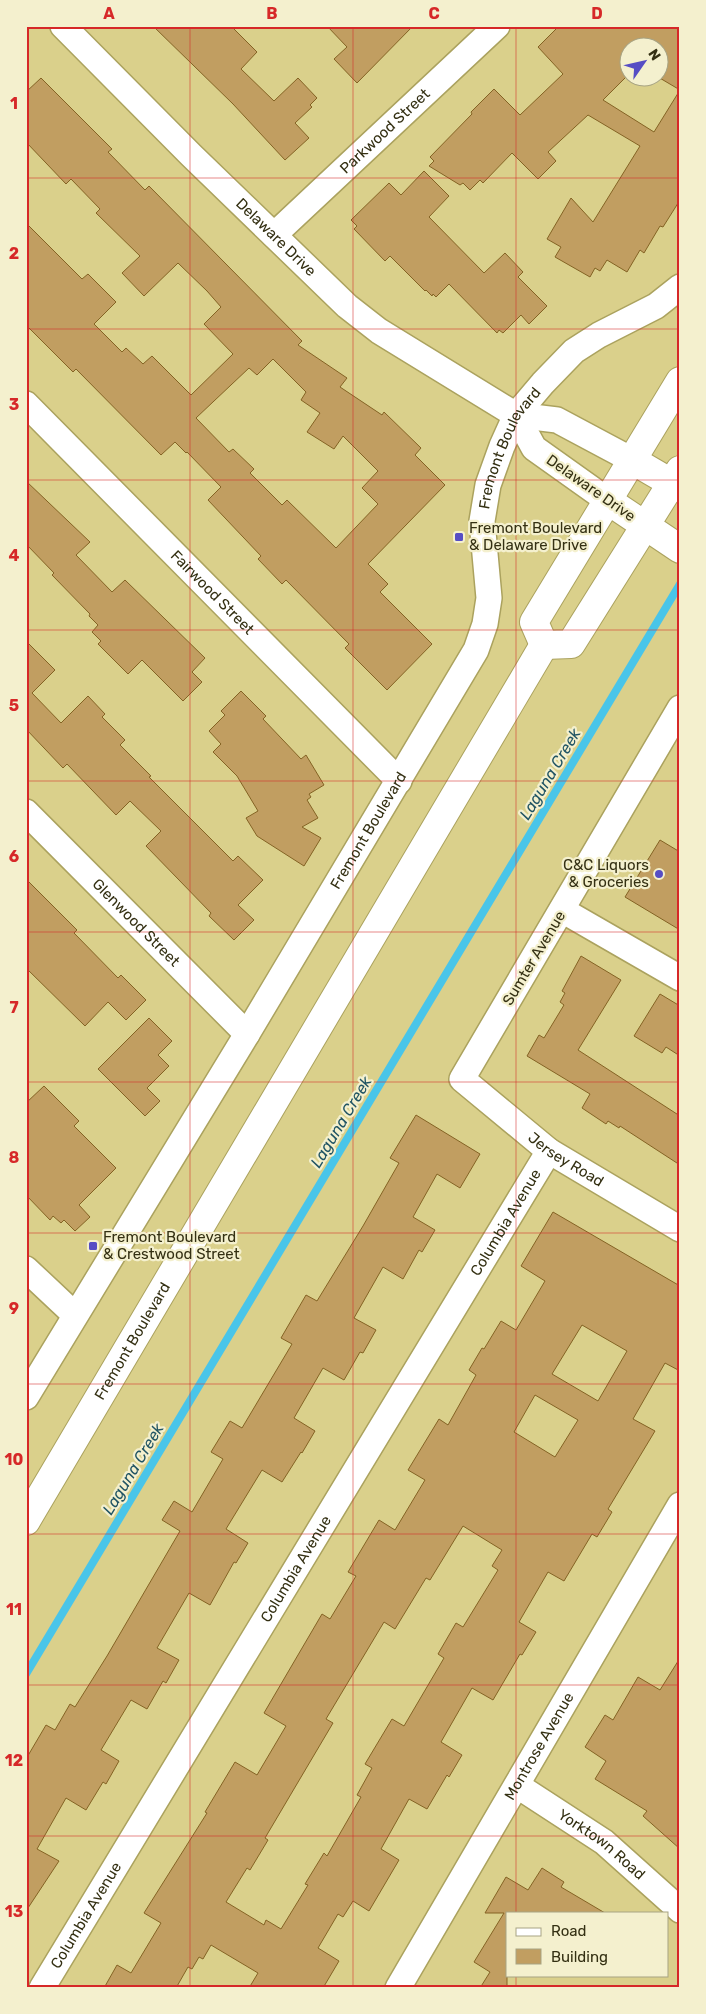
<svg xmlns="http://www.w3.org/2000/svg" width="706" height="2014" font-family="Rubik,sans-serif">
  <rect width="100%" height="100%" fill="#dad08b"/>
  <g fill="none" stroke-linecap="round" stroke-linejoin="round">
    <polyline stroke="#49c5e9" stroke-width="8" points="26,1674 680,584"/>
  </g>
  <g fill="#c19e61" stroke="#846324" fill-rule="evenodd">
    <polygon points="153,26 231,26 257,52 241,69 274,101 298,78 317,98 310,105 312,107 295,123 309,138 285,160 233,104"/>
    <polygon points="327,26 413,26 357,83 334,59 347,47"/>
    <path d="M559,26H680V200L663,227L660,226L644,253L640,250L627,272L607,260L600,271L595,268L590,277L555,257L561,247L547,239L571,198L593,222L640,146L588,115L548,152L556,161L538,179L512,153L483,183L480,180L470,190L463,183L460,185L429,166L434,161L430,157L472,114L471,112L494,89L520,115L563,74L538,47ZM628,48H658V77L680,90L654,132L603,100L628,75Z"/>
    <path d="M41,78L112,149L108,152L145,190L149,186L302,341L298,345L347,378L340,387L382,415L384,412L421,448L415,455L445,485L368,564L388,584L380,592L432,644L387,690L345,648L349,644L286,580L282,584L258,559L261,556L208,500L221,487L187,452L186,453L175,442L161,455L76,369L73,372L26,325V223L82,279L88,274L116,302L94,324L122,352L126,348L143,364L152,356L191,395L233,354L204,324L221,307L207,291L178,263L144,296L122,273L140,256L96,213L100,209L71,179L66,184L26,142V92ZM273,359L306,392L301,400L320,413L307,432L334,449L343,436L378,471L362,488L378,504L336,548L287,500L282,505L250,473L254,469L233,449L229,452L196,418L249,368L257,375Z"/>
    <polygon points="424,171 449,196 429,217 484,273 505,253 523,272 518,277 547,306 529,324 521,315 503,333 499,330 497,333 449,284 436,297 433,294 432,296 426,290 425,291 390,256 385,261 354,229 357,226 351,220 389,183 401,195"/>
    <polygon points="26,481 90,542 76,555 112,592 125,580 205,658 192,672 202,682 183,701 142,660 128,674 98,644 101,641 92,632 98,625 89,616 90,614 52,575 54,573 26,544"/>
    <polygon points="26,641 55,670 32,693 61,723 88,696 105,714 102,717 125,740 120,745 151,776 149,777 233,861 238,856 263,880 238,905 254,920 234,940 209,916 211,913 146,846 161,831 130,801 116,815 67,764 63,768 26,729"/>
    <polygon points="241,691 266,716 263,719 301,759 306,755 324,785 309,794 311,797 307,800 318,818 302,827 321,838 304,866 257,836 246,818 258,811 237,776 213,752 221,744 209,731 225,715 221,711"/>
    <polygon points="660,840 680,852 680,930 625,897"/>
    <polygon points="26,879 77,930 74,933 118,978 121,975 146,1000 126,1020 108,1002 85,1026 26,968"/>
    <polygon points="581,956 621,980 578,1050 680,1116 680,1165 620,1126 619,1128 608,1121 606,1124 582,1108 590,1094 527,1056 539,1035 544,1038 564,1005 560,1002 565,993 562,991"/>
    <polygon points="660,994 680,1006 680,1056 666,1047 662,1053 634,1036"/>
    <polygon points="149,1018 172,1041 158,1055 169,1066 147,1088 160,1101 145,1116 98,1069"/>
    <polygon points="44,1086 79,1121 74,1126 116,1168 79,1205 90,1217 75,1231 64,1220 61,1223 53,1216 50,1220 26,1195 26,1103"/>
    <polygon points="416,1115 480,1154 460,1188 437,1174 413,1217 435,1230 422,1252 419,1250 403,1279 383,1267 354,1318 376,1330 363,1353 360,1352 344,1380 323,1368 294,1418 315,1431 302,1453 301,1452 282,1482 262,1470 226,1529 248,1543 236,1563 234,1562 210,1605 189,1593 157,1648 179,1660 166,1683 163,1681 147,1709 131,1700 101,1750 119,1761 106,1784 103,1782 86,1810 66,1798 37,1849 59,1861 26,1911 26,1759 46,1725 55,1730 70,1704 75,1707 107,1656 180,1531 162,1520 174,1501 192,1512 223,1459 211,1452 230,1421 242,1428 292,1344 281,1338 306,1295 317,1301 363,1226 399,1163 390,1158"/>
    <path d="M553,1212L680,1286V1371L665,1363L633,1419L655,1431L608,1509L612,1512L597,1537L592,1534L564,1581L548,1572L519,1622L536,1632L522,1655L520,1654L493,1700L472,1688L441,1742L462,1755L449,1777L447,1775L427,1809L409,1799L381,1849L399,1860L369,1911L353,1901L343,1917L338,1914L318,1948L339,1961L323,1988H249L258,1973L211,1945L203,1959L199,1957L192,1969L188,1967L176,1988H104L117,1965L131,1973L161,1923L144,1913L207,1813L205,1812L235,1762L257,1775L286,1726L264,1713L322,1614L330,1619L356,1576L348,1572L379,1520L395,1530L425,1480L408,1470L439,1419L448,1425L476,1375L469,1370L482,1348L484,1349L501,1321L516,1330L545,1281L521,1266ZM582,1325L627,1351L598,1401L552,1374ZM535,1395L578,1420L555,1457L514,1432ZM463,1526L502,1550L492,1566L498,1570L463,1627L456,1623L438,1654L444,1658L404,1726L392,1719L365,1764L372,1768L357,1795L361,1797L327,1856L324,1853L305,1884L308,1885L281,1929L266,1920L264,1925L226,1902L247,1868L250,1870L268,1840L265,1838L333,1723L326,1719L384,1622L395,1629L426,1578L430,1580Z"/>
    <polygon points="680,1658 680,1849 643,1816 647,1811 595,1779 606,1761 585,1747 605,1715 613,1720 638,1677 660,1690"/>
    <polygon points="542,1868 564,1882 561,1887 605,1913 507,1913 507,1988 480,1988 490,1972 474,1962 504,1913 485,1913 506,1877 528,1890"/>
  </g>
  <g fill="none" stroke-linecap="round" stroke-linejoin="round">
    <defs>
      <g id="street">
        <path id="s1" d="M63,26L191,155L347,306L379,331L516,415L557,420L632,460"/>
        <path id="s2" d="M274,235L497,26"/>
        <path id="s3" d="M26,404L399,781"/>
        <polyline points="516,415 534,448 607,500"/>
        <path id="s4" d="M680,708L462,1079L549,1151L680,1229"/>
        <path id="s5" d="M26,812L247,1034"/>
        <polyline points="562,910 680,978"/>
        <polyline points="26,1269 75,1315"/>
        <path id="s6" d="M26,1397L247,1034L476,650L485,624L489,598L482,521L488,485L502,446L516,415L543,383L574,351L599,335L656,306L680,287"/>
        <path id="s7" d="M518,1786L604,1842L680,1910"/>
        <path id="s8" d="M42,1988L549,1151"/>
        <path id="s9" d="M398,1988L680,1505"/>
      </g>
      <g id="secondary">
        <polyline points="632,460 680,488"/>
        <polyline points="607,500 680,549"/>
      </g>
      <g id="primary">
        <polyline points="544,645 534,622 680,381"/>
        <polyline points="544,645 571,644 680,470"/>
        <path id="s10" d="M26,1521L544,645"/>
      </g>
    </defs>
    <use href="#street" stroke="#aba25e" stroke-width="28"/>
    <use href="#secondary" stroke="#aba25e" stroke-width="30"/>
    <use href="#primary" stroke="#aba25e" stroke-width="30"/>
    <use href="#street" stroke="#fff" stroke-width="25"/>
    <use href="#secondary" stroke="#fff" stroke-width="28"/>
    <use href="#primary" stroke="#fff" stroke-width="28"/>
  </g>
  <path fill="none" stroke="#d62828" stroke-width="1" stroke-opacity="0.55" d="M190,26V1988M353,26V1988M516,26V1913M26,178H680M26,329H680M26,480H680M26,630H680M26,781H680M26,932H680M26,1082H680M26,1233H680M26,1384H680M26,1534H680M26,1685H680M26,1836H680M516,1975V1988"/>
  <g fill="#564dc4" stroke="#f4f0ce" stroke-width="2">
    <rect x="454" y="532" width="10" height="10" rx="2.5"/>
    <circle cx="659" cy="874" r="5"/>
    <rect x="88" y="1241" width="10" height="10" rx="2.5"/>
  </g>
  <g text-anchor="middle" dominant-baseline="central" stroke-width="4.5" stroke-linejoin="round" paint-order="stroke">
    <g font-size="15" fill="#343013" stroke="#f4f0ce">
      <text stroke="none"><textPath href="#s2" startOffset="152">Parkwood Street</textPath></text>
      <text stroke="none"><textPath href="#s1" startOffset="300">Delaware Drive</textPath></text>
      <text stroke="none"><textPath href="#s6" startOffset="1082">Fremont Boulevard</textPath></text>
      <text transform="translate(591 488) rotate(35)">Delaware Drive</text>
      <text stroke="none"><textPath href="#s3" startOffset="265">Fairwood Street</textPath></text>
      <text stroke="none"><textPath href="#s6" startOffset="662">Fremont Boulevard</textPath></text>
      <text stroke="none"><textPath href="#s5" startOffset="156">Glenwood Street</textPath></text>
      <text transform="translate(534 958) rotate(-59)">Sumter Avenue</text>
      <text stroke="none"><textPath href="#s4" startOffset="562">Jersey Road</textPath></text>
      <text stroke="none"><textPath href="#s8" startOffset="895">Columbia Avenue</textPath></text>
      <text stroke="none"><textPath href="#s10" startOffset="209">Fremont Boulevard</textPath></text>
      <text stroke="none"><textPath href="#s8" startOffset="490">Columbia Avenue</textPath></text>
      <text stroke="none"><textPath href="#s9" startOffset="280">Montrose Avenue</textPath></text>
      <text stroke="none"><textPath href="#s7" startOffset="102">Yorktown Road</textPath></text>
      <text stroke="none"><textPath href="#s8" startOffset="85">Columbia Avenue</textPath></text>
    </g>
    <g font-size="15" fill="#343013" stroke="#f4f0ce" text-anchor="start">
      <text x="469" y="528">Fremont Boulevard<tspan x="469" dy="17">&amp; Delaware Drive</tspan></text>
      <text x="649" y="865" text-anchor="end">C&amp;C Liquors<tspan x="649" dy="17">&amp; Groceries</tspan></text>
      <text x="103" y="1237">Fremont Boulevard<tspan x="103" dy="17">&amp; Crestwood Street</tspan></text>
    </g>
    <g font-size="16" font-style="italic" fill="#225564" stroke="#f4f0ce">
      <text transform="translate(550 774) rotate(-59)">Laguna Creek</text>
      <text transform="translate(341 1122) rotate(-59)">Laguna Creek</text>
      <text transform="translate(133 1469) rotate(-59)">Laguna Creek</text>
    </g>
  </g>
  <rect width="706" height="2014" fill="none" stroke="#f4f0ce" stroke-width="55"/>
  <rect x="506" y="1912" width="162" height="65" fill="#f4f0ce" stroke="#a7a383"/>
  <rect x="516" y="1928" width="25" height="8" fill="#ffffff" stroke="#a7a383"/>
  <text x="551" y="1936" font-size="15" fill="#343013">Road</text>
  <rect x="516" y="1949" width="25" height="15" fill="#c19e61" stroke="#a7a383"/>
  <text x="551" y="1962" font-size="15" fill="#343013">Building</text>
  <g transform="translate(644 62) rotate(56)"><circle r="24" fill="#f4f0ce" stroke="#a7a383"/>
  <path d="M0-4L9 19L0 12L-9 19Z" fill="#564dc4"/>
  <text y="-8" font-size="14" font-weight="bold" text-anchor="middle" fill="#343013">N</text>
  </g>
  <rect x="28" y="28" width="650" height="1958" fill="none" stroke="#d62828" stroke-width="2"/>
  <g font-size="16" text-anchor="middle" font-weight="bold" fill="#d62828">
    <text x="109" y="19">A</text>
    <text x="272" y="19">B</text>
    <text x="434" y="19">C</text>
    <text x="597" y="19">D</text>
    <text x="14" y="109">1</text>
    <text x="14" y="259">2</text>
    <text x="14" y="410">3</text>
    <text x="14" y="561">4</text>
    <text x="14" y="711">5</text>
    <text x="14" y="862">6</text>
    <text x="14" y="1013">7</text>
    <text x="14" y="1163">8</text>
    <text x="14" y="1314">9</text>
    <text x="14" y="1465">10</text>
    <text x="14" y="1615">11</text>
    <text x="14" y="1766">12</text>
    <text x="14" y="1917">13</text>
  </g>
</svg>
